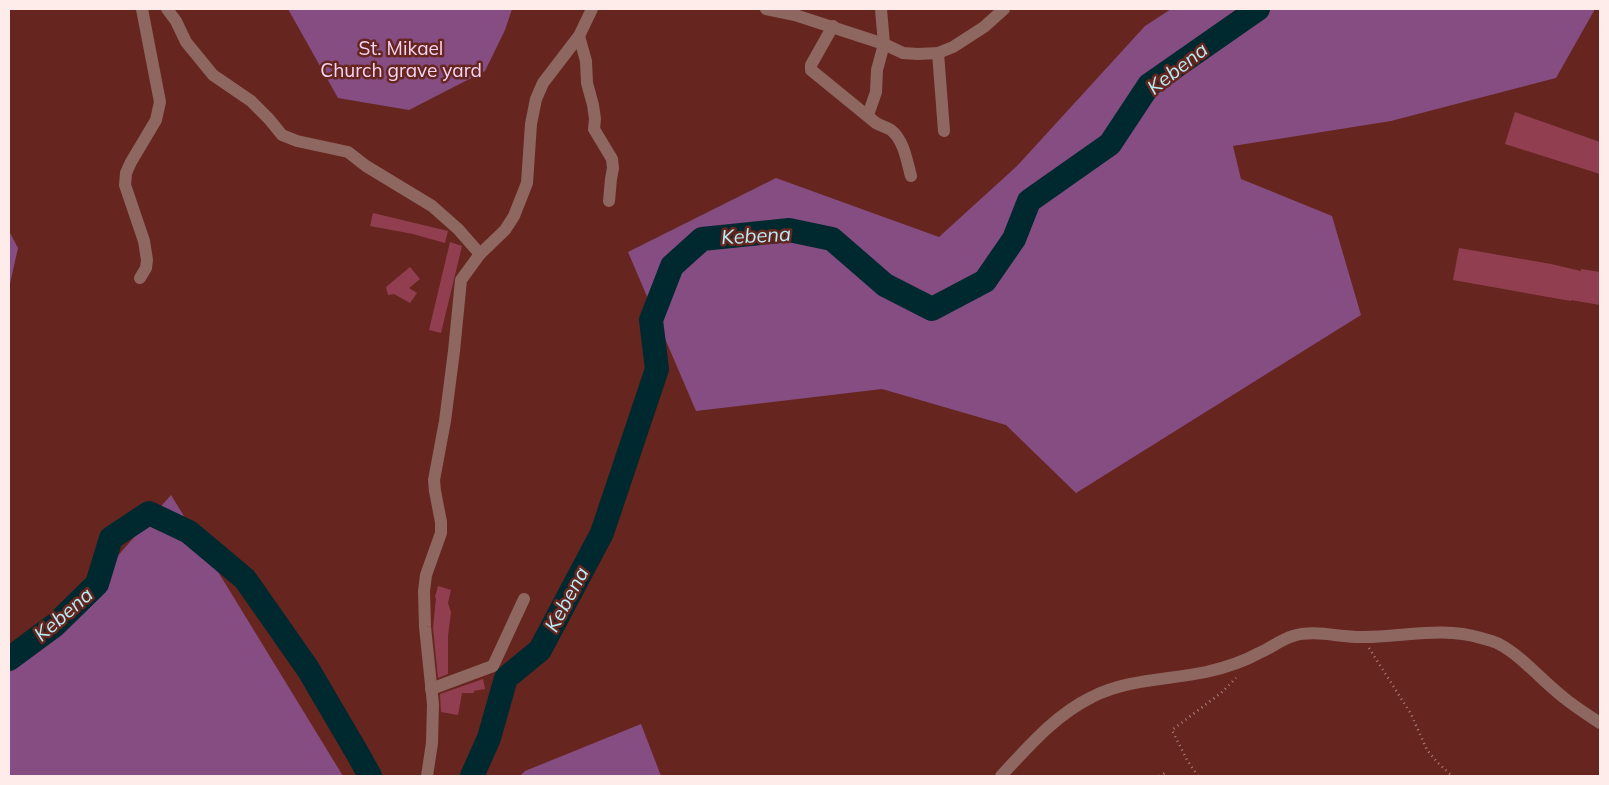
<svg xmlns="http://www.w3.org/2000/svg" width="1609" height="785" font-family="Mulish,sans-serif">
  <rect width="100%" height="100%" fill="#66261f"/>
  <g fill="#854d82">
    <polygon points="288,9 512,9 505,30 485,71 409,110 338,98"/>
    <polygon points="1171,9 1595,9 1556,78 1391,121 1233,146 1241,179 1332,216 1361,315 1076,493 1006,425 882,389 696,411 628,252 776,178 939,237 1017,166 1145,26"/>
    <polygon points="9,231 18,248 9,288"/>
    <polygon points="171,495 343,776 9,776 9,642 32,654"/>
    <polygon points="641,724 661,776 520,776 525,771"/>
  </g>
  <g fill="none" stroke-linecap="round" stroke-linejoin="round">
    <g stroke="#00292f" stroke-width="24">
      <polyline points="9,659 55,625 97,584 111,538 149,513 189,532 245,579 308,669 359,756 370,776"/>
      <polyline points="472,776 489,738 506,678 540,650 602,533 657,369 651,320 672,266 702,239 789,230 832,239 885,285 932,309 985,281 1014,239 1029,201 1110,144 1149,85 1258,9"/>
    </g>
  </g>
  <g fill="#923e51">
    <polygon points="1515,112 1600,142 1600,174 1505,144"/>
    <polygon points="373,213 448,231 445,243 413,234 370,226"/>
    <polygon points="450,242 462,246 441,333 429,330"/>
    <polygon points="1459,248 1551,264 1581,271 1581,269 1600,272 1600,305 1571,300 1571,301 1453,280"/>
    <polygon points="410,267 420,279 409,288 417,293 410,303 394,294 388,295 386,287"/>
    <polygon points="438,586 451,590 448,603 451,612 448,636 448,674 438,678 433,628 436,598 435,597"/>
    <polygon points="483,679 485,689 474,691 474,693 462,693 458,715 441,712 440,694"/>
  </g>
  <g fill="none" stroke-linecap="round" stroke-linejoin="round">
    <g stroke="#ac827d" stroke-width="2.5" stroke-dasharray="1 4" stroke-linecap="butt">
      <polyline points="1369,648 1411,714 1427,750 1437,762 1452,776"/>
      <polyline points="1159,776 1165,773"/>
      <polyline points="1198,776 1187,760 1172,730 1221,693 1236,678"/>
    </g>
    <g stroke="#8e6761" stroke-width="12">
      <polyline points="167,9 176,21 186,42 213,75 251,101 269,119 282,135 297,141 348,152 366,166 432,206 458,229 480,254"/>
      <polyline points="766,9 795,15 884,44 903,53 918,54 938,53 953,47 984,27 1004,9"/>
      <path d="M833,26L811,65V70L876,123C881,126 887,127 891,130C904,140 907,162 911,176"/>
      <polyline points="579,36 586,61 587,83 593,105 595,119 594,129 612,159 613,168 611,179 609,201"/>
      <polyline points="938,53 944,131"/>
      <polyline points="868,115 876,92 877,70 884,44 881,9"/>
      <polyline points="140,278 146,268 147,260 144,241 125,185 126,173 131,162 156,120 160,102 142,9"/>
      <polyline points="431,689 493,666 524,599"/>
      <polyline points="427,776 432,743 433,704 425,627 424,591 426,575 441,533 441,522 435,491 434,480 445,421 454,351 461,280 480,254 505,230 514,216 527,183 531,124 536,99 543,83 579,36 592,9"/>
      <path d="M1001,776C1028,747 1055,715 1092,697C1127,679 1168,680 1206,672C1224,668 1243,662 1259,653C1271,648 1280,640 1293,636C1315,629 1341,638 1364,637C1402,637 1444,626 1481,638C1487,640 1494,641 1499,644C1522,656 1542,681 1563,697C1575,707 1588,715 1600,723"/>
    </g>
  </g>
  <g text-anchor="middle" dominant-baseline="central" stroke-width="5" stroke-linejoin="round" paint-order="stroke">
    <g font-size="19" fill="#f8d4f5" stroke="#66261f">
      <text x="401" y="48">St. Mikael<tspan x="401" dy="22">Church grave yard</tspan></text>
    </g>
    <g font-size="20" font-style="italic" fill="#b6eef7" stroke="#66261f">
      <text transform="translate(1177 68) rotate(-38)">Kebena</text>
      <text transform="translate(756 235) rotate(-3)">Kebena</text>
      <text transform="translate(566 599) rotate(-62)">Kebena</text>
      <text transform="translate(63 614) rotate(-41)">Kebena</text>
    </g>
  </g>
  <rect width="1609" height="785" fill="none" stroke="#fdece9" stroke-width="20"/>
</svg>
